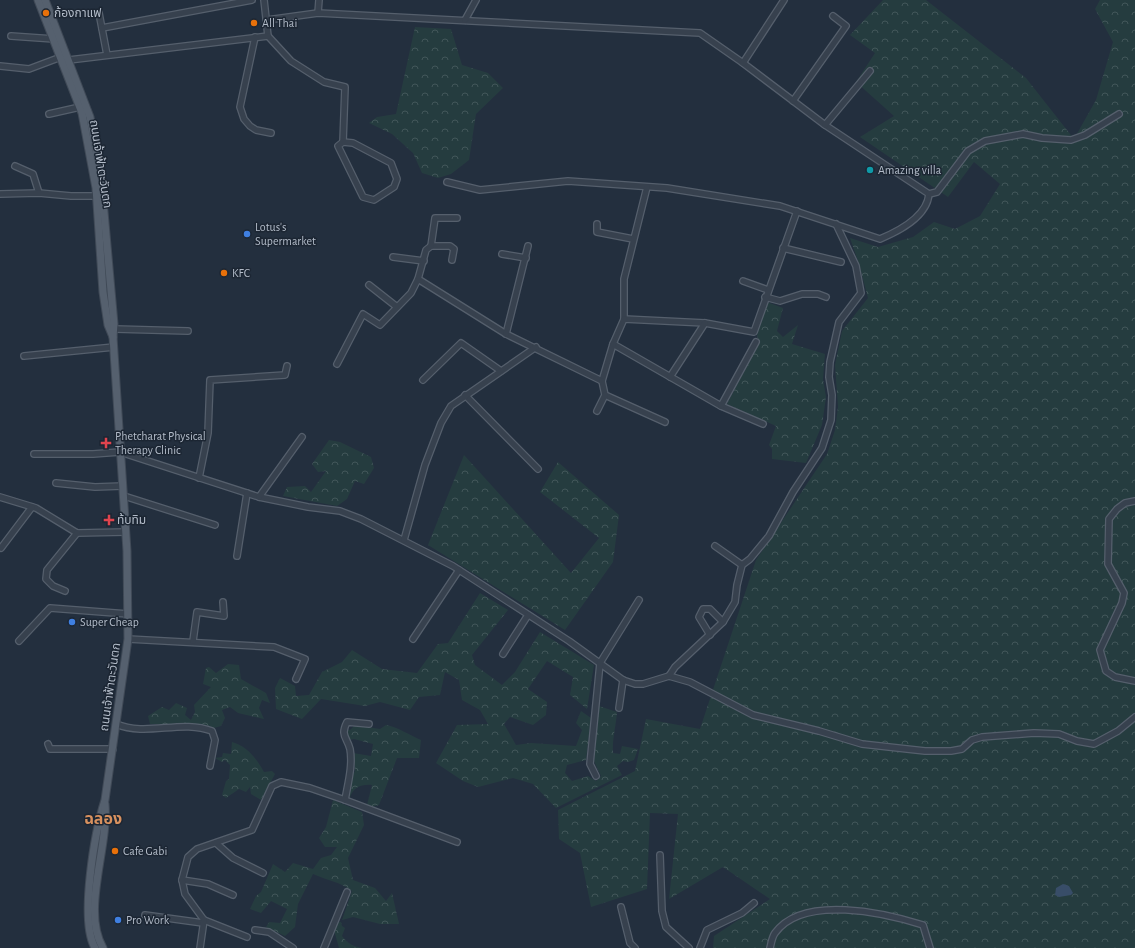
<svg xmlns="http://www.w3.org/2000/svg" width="1135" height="948" font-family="'Alegreya Sans','Noto Sans Thai',sans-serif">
  <defs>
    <pattern id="forest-crowns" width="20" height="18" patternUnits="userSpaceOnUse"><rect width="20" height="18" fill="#253c3f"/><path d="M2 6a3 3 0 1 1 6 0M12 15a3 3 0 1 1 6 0" fill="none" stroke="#425659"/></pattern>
  </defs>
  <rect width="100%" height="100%" fill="#232f3e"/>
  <g fill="url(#forest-crowns)">
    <polygon points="883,0 926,0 1026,78 1074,139 1096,100 1113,42 1095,9 1100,0 1135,0 1135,948 713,948 714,936 770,899 723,867 669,899 678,814 650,813 647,889 591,907 580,853 559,839 558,810 635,771 646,719 700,729 756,560 827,454 835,430 838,407 835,365 842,331 868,298 859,264 850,238 878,247 913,237 934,222 955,229 980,216 1000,184 974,162 948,197 860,137 894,116 856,82 875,53 850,35"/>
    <polygon points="415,27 451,29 462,65 488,73 503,88 476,114 469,160 451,174 438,178 422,173 413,153 392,134 369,123 377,117 396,114"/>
    <polygon points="767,302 783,308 777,331 783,337 798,325 792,344 825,354 823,379 826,397 822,425 806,463 772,459 772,449 769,445 776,426 727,404 759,343 757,335"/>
    <polygon points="329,440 340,442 371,457 374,468 364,484 355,481 347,499 337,506 283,496 287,487 305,486 311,492 326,471 318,472 312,464"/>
    <polygon points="464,455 571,573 599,538 540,492 558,462 619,515 613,562 565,630 428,545"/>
    <path d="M480,593L508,610L472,655L475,665L502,685L515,672L540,632L594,665L587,709L570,695L573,677L547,661L528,689L547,702L546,715L533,725L510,717L504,724L516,745L531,743L576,746L582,730L576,723L581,711L591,718L586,760L567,765L565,773L572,781L588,776L596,781L601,776L594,761L599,706L617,712C616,726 612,740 613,753L620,754L622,746L638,749L634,760L628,762L623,761L617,766L622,775L556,808L533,784L513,778L478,787L463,781L436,763L457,725L488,724L480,710L462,700L459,680L445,672L440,695L419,697L410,710L380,702L365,706L321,699L302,719L276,709L275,688L280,678L295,686L296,696L309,695L322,672L342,662L352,650L382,669L417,673L438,644L448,643Z"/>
    <polygon points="228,664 239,665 241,679 266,693 270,703 262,700 259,708 264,719 238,713 230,707 222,710 225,718 221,726 214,728 206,725 150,724 148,716 162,707 169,710 176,703 187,708 185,715 191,720 195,712 194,705 211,687 203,684 206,668 209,667 216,673"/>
    <path d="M355,725L380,729L386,725C398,727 409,735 421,740L419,758H397L379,805L372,807L367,805L372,785C361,784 354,787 350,797L348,795L352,773L355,772L353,753L371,756L373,744L354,739L349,740L346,737L345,730H350Z"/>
    <path d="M232,742C247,746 257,759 264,772L272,771L275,774L261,800L251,794L250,787L246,792L239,789L226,798L222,795L226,781L229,779L230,765L225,760L222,762L215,758L222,757L223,753L231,754Z"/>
    <path d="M333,800L362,812L364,825L348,858L353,880L375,888L386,901L392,893L399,924H380L353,917L342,920L352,891C341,882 326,880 313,874L298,904L295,927L285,936L266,927L269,922L280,923L287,909L271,901L261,913L250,909L256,896L261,892L273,864L285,872L293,863L313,869L321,858L331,855L337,847H325L319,838L326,827Z"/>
    <path d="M337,922H341L342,926L345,928L342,936C348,944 353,946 362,948H339L334,930Z"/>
  </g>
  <polygon fill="#384d68" points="1063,884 1069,886 1073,893 1071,895 1059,897 1055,895 1056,888"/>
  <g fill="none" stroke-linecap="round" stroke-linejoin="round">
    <defs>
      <g id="minor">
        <polyline points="264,0 268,36 291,61 324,82 345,87 343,142"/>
        <polyline points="99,13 107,55"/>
        <polyline points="318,13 319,0"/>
        <path d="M267,20L318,13L700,33L743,63L825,125L929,194C927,217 899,231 880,239L780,206L667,188L568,181L480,190L447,182"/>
        <polyline points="465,20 476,0"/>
        <polyline points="102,28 252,0"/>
        <polyline points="11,36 54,39"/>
        <polyline points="255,37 240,107 244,119 250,126 256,130 271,133"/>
        <polyline points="69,60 268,36"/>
        <polyline points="743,63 784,0"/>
        <polyline points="0,66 29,69 61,57"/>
        <polyline points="793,101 846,26 833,16"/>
        <polyline points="49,114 80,107"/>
        <polyline points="825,125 870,71"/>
        <polygon points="343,142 353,143 391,163 397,179 394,187 374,200 363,197 338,146"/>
        <polyline points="15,166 33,174 39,193"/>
        <polyline points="0,194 39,193 71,196 96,196"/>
        <polyline points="929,194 937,192 968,151 985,141 1023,134 1042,138 1071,140 1085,135 1119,114"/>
        <polyline points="597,224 597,232 633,239"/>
        <polyline points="431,246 450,246 454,249 452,260"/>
        <polyline points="783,248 841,262"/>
        <polyline points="502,254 526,258"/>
        <polyline points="393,257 424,261"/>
        <polyline points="418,279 506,334 602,381 613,344 721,406 763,424"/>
        <polyline points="743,281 768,290"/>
        <polyline points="369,285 397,307"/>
        <polyline points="765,297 780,301 802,294 818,294 826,297"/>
        <polyline points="624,319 624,279 647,187"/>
        <polyline points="115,329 188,331"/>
        <polyline points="506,334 528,246"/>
        <polyline points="613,344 624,319 705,323 754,332 797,211"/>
        <polyline points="24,356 114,347"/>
        <polyline points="337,364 363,314 380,325 411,293 418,279 426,250 431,246 435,218 457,218"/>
        <polyline points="670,377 705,323"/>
        <polyline points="423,380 461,343 501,371"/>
        <polyline points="602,381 605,395 665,422"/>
        <polyline points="465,395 538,469"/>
        <polyline points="721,406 756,342"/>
        <polyline points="597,411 605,395"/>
        <polyline points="34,454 93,454 120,452 259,497 308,507 340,511 361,519 453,566 569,641 623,680 635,684 643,684 669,676 690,682 753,715 819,731 862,744 925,751 951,751 962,749 972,740 982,737 1034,733 1059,734 1077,741 1094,744 1118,731 1135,717"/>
        <polyline points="199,478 208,433 210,380 285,375 287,366"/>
        <polyline points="56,483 95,487 123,486"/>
        <polyline points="124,496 215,525"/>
        <polyline points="0,497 36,508 77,533 126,532"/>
        <polyline points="259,497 302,437"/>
        <polyline points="1135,501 1125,503 1117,509 1109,519 1108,564 1124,593 1122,603 1100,650 1106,671 1115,677 1135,681"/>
        <polyline points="404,540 425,465 441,423 451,406 536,347"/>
        <polyline points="715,546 742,565"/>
        <polyline points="1,548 32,507"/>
        <polyline points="237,556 247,493"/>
        <polyline points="65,591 53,586 46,579 47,570 77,533"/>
        <polyline points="710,635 699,617 703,609 710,609 723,622"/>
        <polyline points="128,639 274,647 305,659 296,679"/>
        <polyline points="413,639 459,570"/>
        <polyline points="19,641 50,608 128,614"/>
        <polyline points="193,641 197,612 224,616 223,602"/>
        <polyline points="503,654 528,615"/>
        <polyline points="669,676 675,667 723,622 735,602 737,585 742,565 750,559 769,536 793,492 822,448 831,420 832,395 829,377 830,362 839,322 861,293 856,266 836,224"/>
        <polyline points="619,708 623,680"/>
        <path d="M116,724C147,737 181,719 212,731L215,740L210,766"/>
        <polyline points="48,744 50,749 113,749"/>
        <polyline points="596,776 590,764 600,663 639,600"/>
        <path d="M345,800C348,783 353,765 350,749C347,737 340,736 347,722L369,724"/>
        <polyline points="216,843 233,858 263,873"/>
        <polyline points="660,855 662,911 666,927 689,948"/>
        <polyline points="182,880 208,884 233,895"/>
        <polyline points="621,907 630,943 635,948"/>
        <polyline points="145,915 203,923"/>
        <polyline points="204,920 247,937"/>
        <polyline points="255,930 269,932 293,948"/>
        <polyline points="200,948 204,920 185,894 182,880 188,857 197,849 252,830 272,786 281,782 310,788 345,800 457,842"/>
        <polyline points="324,948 347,892"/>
        <polyline points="700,948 707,930 742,913 754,903"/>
        <path d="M770,948C771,944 772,937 775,933C803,894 885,913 923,925L930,948"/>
      </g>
      <g id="major">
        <polyline points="38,0 82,113 96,188 103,292 108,325 113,337"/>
        <path d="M45,0L90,117L101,178L114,324L113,337L127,551L128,639L105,800C95,831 79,920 95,948"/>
        <path d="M103,948C81,911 109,847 105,804"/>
      </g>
    </defs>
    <use href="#minor" stroke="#555f6c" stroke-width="8"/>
    <use href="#major" stroke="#404a57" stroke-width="9"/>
    <use href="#minor" stroke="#37414e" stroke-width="5.5"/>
    <use href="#major" stroke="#55606e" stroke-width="7"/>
  </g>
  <g fill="#e8710a" stroke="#1c2633" stroke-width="1.5">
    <circle cx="46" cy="13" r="4"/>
    <circle cx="254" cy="23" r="4"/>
    <circle cx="224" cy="273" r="4"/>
    <circle cx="115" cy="851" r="4"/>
  </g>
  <circle fill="#0f9aa8" stroke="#1c2633" stroke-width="1.5" cx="870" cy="170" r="4"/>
  <g fill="#3f7fe0" stroke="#1c2633" stroke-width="1.5">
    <circle cx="247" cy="234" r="4"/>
    <circle cx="72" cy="622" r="4"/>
    <circle cx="118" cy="920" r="4"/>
  </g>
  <g fill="#e0444e" stroke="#1c2633" stroke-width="1.5">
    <path d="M104 437h4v4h4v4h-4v4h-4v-4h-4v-4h4z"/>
    <path d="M107 514h4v4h4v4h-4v4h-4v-4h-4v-4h4z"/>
  </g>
  <g text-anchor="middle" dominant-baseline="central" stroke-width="3" stroke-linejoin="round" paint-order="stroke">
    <g font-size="12" fill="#b3bcc9" stroke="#1c2633" text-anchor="start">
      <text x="54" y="13">ก้องกาแฟ</text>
      <text x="262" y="23">All Thai</text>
      <text x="878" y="170">Amazing villa</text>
      <text x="255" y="227">Lotus's<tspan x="255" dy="14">Supermarket</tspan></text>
      <text x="232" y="273">KFC</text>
      <text x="115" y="436">Phetcharat Physical<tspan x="115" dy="14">Therapy Clinic</tspan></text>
      <text x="117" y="520">ท้บทิม</text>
      <text x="80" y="622">Super Cheap</text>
      <text x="123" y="851">Cafe Gabi</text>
      <text x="126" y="920">Pro Work</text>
    </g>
    <g font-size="12" fill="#b3bcc9" stroke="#1c2633">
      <text transform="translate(101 164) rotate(81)">ถนนเจ้าฟ้าตะวันตก</text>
      <text transform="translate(110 687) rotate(-82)">ถนนเจ้าฟ้าตะวันตก</text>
    </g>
    <g font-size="16" font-weight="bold" fill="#d8915f" stroke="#1c2633">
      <text x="103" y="819">ฉลอง</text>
    </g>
  </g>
</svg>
